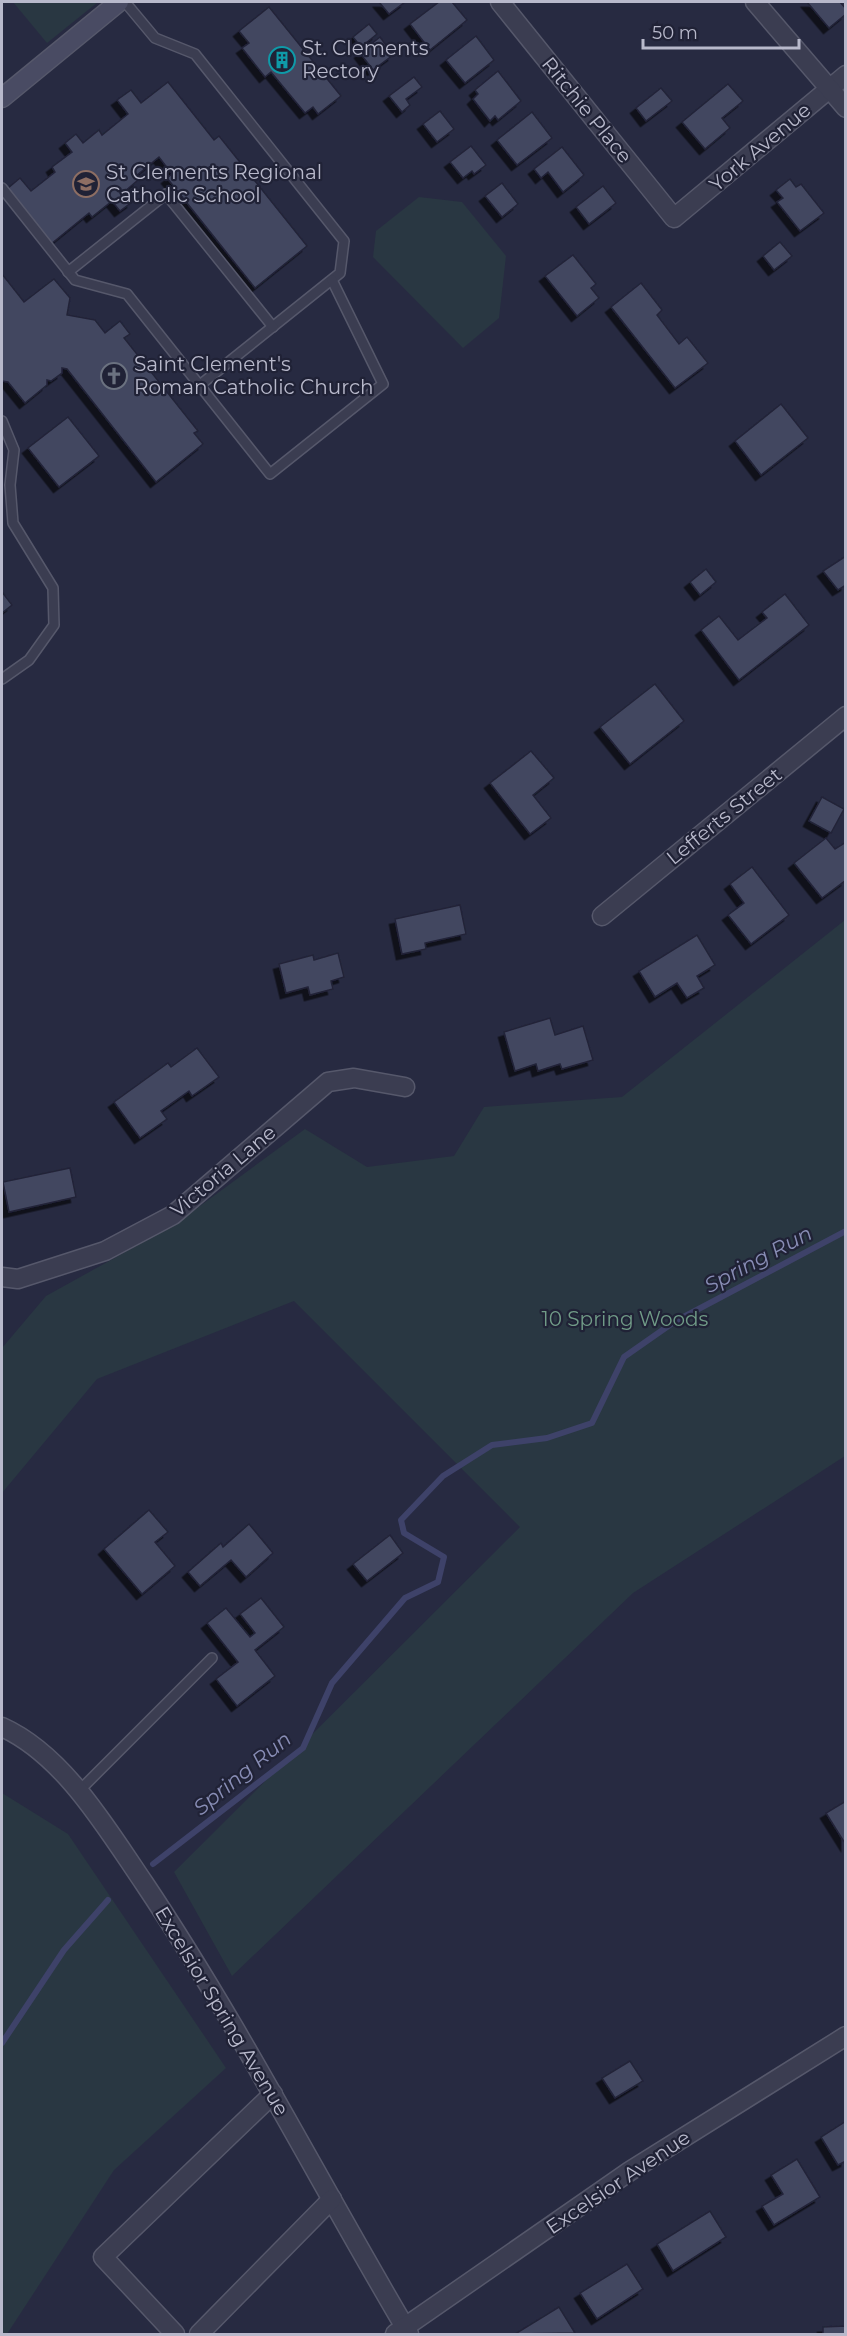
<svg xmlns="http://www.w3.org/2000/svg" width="847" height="2336" font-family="Montserrat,sans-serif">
  <defs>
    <filter id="shadow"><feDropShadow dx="-5.5" dy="5.5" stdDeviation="0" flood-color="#0009"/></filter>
  </defs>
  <rect width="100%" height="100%" fill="#272a41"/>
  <g fill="#293742">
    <polygon points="13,2 98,2 47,43"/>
    <polygon points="419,197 462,202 506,256 499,318 463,348 373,257 376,231"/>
    <polygon points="845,920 845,1456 633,1593 232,1976 174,1872 520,1527 294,1301 97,1379 2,1493 2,1348 46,1296 174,1225 305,1129 367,1167 454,1156 484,1107 622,1097"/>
    <polygon points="2,1793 68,1834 226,2068 114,2170 7,2334 2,2334"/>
  </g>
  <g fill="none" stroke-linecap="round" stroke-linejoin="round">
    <g stroke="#3e4269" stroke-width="6">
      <polyline points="153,1864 303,1748 332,1683 405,1598 438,1582 444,1557 404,1533 401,1520 443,1476 492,1445 547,1438 592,1423 624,1357 674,1322 846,1231"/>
      <polyline points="2,2043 64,1950 108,1900"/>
    </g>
  </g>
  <g fill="#434761" stroke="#222438" stroke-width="1.5" filter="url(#shadow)">
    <polygon points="379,2 405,2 389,14"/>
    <polygon points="439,2 452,2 467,20 430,50 410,24"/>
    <polygon points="807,2 840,2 846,9 846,14 829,28"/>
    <polygon points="269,7 341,96 318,114 313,107 305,113 271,72 265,77 242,48 249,43 239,31"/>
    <polygon points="369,24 377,34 361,47 353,37"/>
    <polygon points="476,36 494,60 465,83 446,60"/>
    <polygon points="380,37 393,55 373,70 360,53"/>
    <polygon points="498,71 521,101 498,120 495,116 490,121 473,99 478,94 475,90"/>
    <polygon points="414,77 422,87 406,99 410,105 402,112 389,96"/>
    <polygon points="168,82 214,140 219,136 307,246 255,288 167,178 172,174 159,157 136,176 138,180 124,192 132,202 120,211 112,201 92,217 89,213 51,244 7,189 20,178 31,191 55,172 52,167 72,152 65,143 76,134 83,143 99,130 102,135 128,114 117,100 131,90 141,103"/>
    <polygon points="728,84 743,101 722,118 730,128 705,149 682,122"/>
    <polygon points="661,88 672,101 646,121 636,108"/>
    <polygon points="440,111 454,129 437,142 423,124"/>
    <polygon points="532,112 552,138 517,165 497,140"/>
    <polygon points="471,146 486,165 474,174 472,171 463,178 450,162"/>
    <polygon points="562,147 584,175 563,192 548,172 541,178 534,169"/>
    <polygon points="790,179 796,187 801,184 824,213 800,231 777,202 783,198 776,190"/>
    <polygon points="502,183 518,204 502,217 485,196"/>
    <polygon points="603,186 616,203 589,224 576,207"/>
    <polygon points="780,242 792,256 774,270 763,256"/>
    <polygon points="573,255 596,284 591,288 599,298 577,316 545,276"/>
    <polygon points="2,274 24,302 54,279 70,298 67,315 95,320 105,333 120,321 130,334 124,338 198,431 194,433 203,444 156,482 67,369 62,368 62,373 51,381 47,380 47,385 25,403 8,382 2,381"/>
    <polygon points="641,283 662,310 657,315 679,344 687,337 708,363 675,388 611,307"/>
    <polygon points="781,404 808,438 761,475 735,441"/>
    <polygon points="68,417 99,456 59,487 28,448"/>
    <polygon points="846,556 846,585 838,590 823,571"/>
    <polygon points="706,569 716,582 700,595 690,582"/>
    <polygon points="2,592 12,605 2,613"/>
    <polygon points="785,594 809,625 739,680 701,630 719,616 738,640 767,618 762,612"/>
    <polygon points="655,684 684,721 630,764 600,727"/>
    <polygon points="531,751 554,778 533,795 551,818 530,834 490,783"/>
    <polygon points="822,797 844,809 831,833 809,821"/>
    <polygon points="826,838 835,849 846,842 846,880 822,898 794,863"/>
    <polygon points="752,867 789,915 751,944 728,915 744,903 730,884"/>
    <polygon points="460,905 466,934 425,943 426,949 402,954 395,919"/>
    <polygon points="697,935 715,965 697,976 704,988 687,998 677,983 655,997 639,971"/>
    <polygon points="338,953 344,977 331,981 333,989 310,995 308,987 286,993 279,964 313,955 314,960"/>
    <polygon points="550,1018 555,1035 583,1026 593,1060 562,1069 560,1064 538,1071 536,1064 515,1071 504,1032"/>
    <polygon points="197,1048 219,1077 192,1096 189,1091 161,1111 167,1119 140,1138 114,1102 168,1063 171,1067"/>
    <polygon points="70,1168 76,1197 9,1212 3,1182"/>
    <polygon points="149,1510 168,1532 155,1542 175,1566 142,1594 104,1549"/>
    <polygon points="249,1524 273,1553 246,1577 231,1560 200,1586 188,1572 221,1543 223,1547"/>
    <polygon points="390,1535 403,1553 367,1581 353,1564"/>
    <polygon points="261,1598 284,1627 255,1650 275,1676 237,1706 216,1679 238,1662 207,1623 226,1608 250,1637 255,1633 240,1614"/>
    <polygon points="846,1801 846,1845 826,1813"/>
    <polygon points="630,2061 643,2081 615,2098 602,2078"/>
    <polygon points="846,2121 846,2161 838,2165 821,2137"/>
    <polygon points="797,2159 820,2197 774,2225 762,2206 783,2194 771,2175"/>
    <polygon points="710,2211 726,2237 673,2271 657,2244"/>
    <polygon points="627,2264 643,2289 597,2319 580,2293"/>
    <polygon points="559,2307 575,2333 515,2334"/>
    <polygon points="846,2326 846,2334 823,2334 823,2327"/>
  </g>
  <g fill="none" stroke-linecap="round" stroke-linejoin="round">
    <defs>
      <g id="service">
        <polyline points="125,2 155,38 195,54 344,241 340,273 200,385"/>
        <polyline points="2,188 75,280 127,294 270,474 383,384 332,280"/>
        <polyline points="68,272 166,194 273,327"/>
        <polyline points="2,421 14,450 10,485 13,523 53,588 54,625 29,660 2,679"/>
        <polyline points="78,1792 212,1658"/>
      </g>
      <g id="minor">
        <polyline points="500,2 674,218 846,75"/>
        <polyline points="755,2 846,108"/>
        <polyline points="602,916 846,716"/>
        <polyline points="2,1277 18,1279 105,1251 173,1215 328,1082 354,1078 405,1087"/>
        <path d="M2,1727C64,1755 107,1829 144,1883C241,2028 320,2184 409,2334"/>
        <polyline points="175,2334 103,2257 273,2094"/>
        <polyline points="199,2334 332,2199"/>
      </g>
      <polyline id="tertiary" points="395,2334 630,2171 846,2036"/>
      <polyline id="secondary" points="2,98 119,2"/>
    </defs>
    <use href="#service" stroke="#56586b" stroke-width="12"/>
    <use href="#minor" stroke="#56586b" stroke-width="21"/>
    <use href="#tertiary" stroke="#56586b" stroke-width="21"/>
    <use href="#secondary" stroke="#56586b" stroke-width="21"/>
    <use href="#service" stroke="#3b3d51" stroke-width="9"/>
    <use href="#minor" stroke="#3b3d51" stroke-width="18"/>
    <use href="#tertiary" stroke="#3b3d51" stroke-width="18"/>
    <use href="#secondary" stroke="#494b63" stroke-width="18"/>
  </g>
  <defs>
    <symbol id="building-ring" viewBox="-11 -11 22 22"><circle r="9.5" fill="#202236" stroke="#0f9aa8" stroke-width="1.5"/><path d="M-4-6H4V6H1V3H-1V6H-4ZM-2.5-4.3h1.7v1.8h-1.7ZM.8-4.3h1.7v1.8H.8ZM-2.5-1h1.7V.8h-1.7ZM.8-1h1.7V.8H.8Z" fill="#0f9aa8"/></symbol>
    <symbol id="school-ring" viewBox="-11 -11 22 22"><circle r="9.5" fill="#202236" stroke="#8d6e63" stroke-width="1.5"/><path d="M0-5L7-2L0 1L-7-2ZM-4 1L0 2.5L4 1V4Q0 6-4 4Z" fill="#8d6e63"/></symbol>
    <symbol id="church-ring" viewBox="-11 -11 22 22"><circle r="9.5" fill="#202236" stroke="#6b7280" stroke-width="1.5"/><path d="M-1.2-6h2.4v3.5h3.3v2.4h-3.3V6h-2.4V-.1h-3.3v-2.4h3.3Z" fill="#6b7280"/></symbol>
  </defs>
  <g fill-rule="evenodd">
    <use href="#building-ring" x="267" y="45" width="30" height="30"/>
    <use href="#school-ring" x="71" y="169" width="30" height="30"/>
    <use href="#church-ring" x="99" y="361" width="30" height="30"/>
  </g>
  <g text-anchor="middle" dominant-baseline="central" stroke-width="4.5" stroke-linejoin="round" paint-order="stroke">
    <g font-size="20" fill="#b8b9cb" stroke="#202236" text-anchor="start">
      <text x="302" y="48">St. Clements<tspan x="302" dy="23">Rectory</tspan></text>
      <text x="106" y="172">St Clements Regional<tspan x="106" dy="23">Catholic School</tspan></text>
      <text x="134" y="364">Saint Clement's<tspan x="134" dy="23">Roman Catholic Church</tspan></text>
    </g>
    <g font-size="20" fill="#b8b9cb" stroke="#202236">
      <text transform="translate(587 110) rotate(51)">Ritchie Place</text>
      <text transform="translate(760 147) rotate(-40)">York Avenue</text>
      <text transform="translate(724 816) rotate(-39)">Lefferts Street</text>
      <text transform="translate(223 1171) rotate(-40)">Victoria Lane</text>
      <text transform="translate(222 2011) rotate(59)">Excelsior Spring Avenue</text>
      <text transform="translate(618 2182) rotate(-34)">Excelsior Avenue</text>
    </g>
    <g font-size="20" fill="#709b87" stroke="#202236">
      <text x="625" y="1319">10 Spring Woods</text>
    </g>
    <g font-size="21" font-style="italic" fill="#888db5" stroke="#202236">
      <text transform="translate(758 1259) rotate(-28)">Spring Run</text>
      <text transform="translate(242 1773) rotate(-39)">Spring Run</text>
    </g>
  </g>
  <rect width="847" height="2336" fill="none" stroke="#b8b9cb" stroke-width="6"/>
  <path d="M643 39v9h156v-9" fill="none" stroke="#b8b9cb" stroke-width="3"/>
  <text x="652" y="39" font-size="18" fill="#b8b9cb" stroke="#202236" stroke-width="4.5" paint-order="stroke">50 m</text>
</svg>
